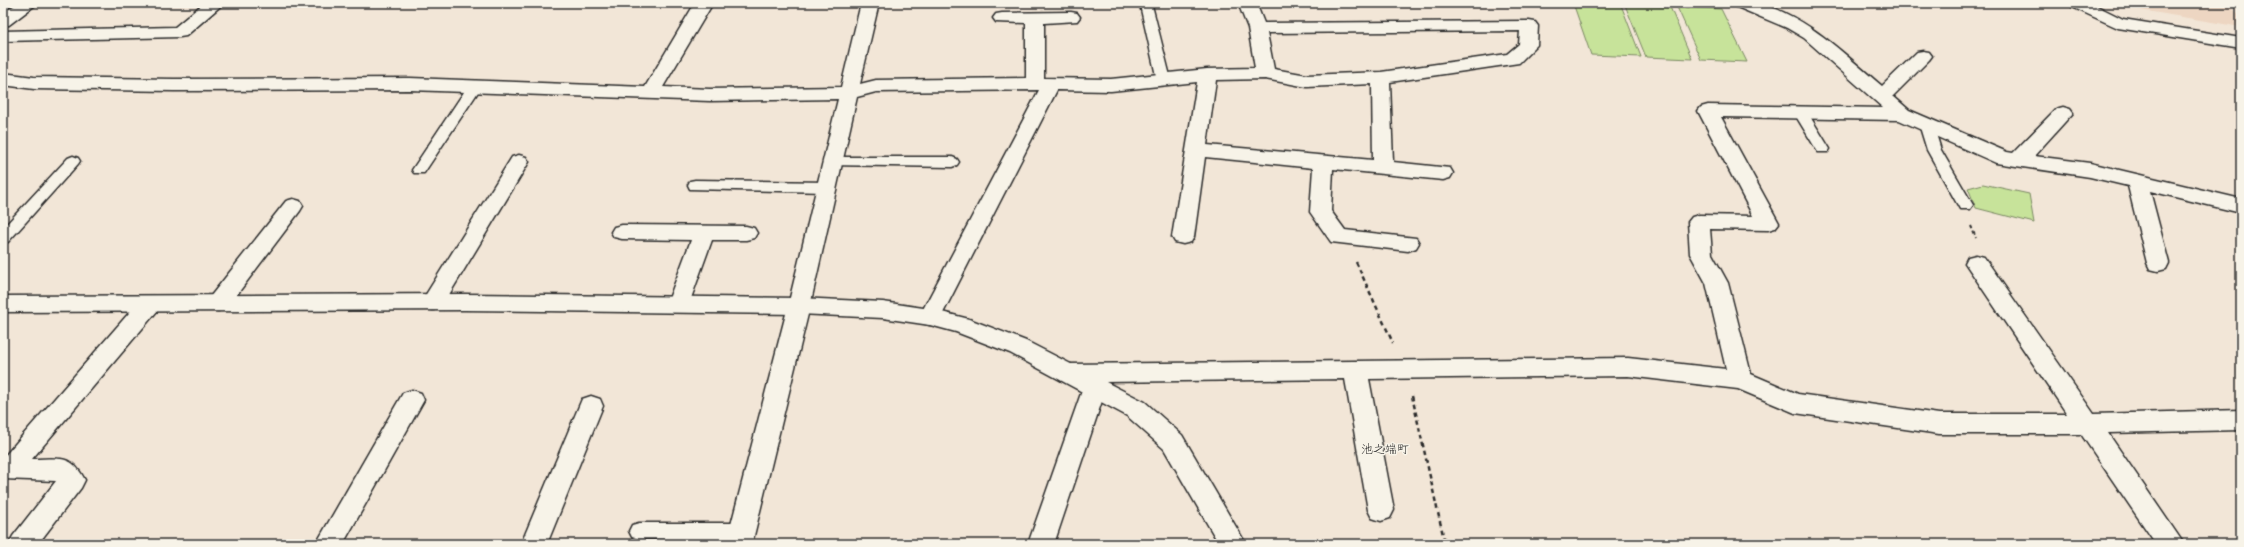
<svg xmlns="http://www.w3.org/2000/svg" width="2244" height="547" font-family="'Shantell Sans','Klee One',sans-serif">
  <rect width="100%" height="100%" fill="#f2e6d7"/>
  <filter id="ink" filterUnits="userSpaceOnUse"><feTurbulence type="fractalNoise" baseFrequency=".025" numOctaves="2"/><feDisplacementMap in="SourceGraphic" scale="8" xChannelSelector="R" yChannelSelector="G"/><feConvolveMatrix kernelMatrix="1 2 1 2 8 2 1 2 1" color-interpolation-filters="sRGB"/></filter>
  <g filter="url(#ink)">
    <polygon fill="#edd6c2" points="2122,3 2228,3 2241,18 2241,27 2141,10"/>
    <g fill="#c7e39a" stroke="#798762">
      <polygon points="1573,3 1621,5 1641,57 1591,55"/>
      <polygon points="1625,5 1670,7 1692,59 1646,57"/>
      <polygon points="1677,7 1721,9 1747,62 1701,60"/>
      <polygon points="1983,184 2029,194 2034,223 1976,208 1968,188"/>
    </g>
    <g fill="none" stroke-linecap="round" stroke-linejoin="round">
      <defs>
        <g id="service">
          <polygon points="1141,3 1151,3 1152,5 1171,80 1169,83 1164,84 1157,80 1140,5"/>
          <polygon points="475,82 482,86 424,173 414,173 412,170 470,83"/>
          <polygon points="1801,109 1806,110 1830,149 1828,152 1818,152 1816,149 1794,113"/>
          <polygon points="1926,120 1933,124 1941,150 1973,205 1970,209 1960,209 1927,150 1919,124"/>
          <polygon points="73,156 78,158 80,161 78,164 8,242 3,243 3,228 68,158"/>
          <polygon points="833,157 952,157 957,159 959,162 957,165 952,167 828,165 826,162 828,159"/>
          <polygon points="695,180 827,182 832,183 834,187 832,191 827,192 690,189 688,185 690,181"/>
          <polygon points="639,523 742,523 749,525 752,531 749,537 742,539 639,539 632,537 629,531 632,525"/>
        </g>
        <g id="minor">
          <polygon points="18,3 38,3 9,25 3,26 3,13"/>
          <polygon points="204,3 224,3 186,36 180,37 3,41 3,31 175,27"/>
          <path d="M695,3H713L663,87L710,89L841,87L861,3H879L860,84L876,80L1026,78V23L996,22L993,18L996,14L1002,13L1071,12L1077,13L1080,17L1077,21L1044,23V78L1111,79L1207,69L1255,68L1248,28L1238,3H1256L1264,23L1529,21L1535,22L1538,26L1537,45L1519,63L1390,82L1393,162L1450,168L1453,173L1450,178L1443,180L1333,169L1331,211L1345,230L1416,238L1419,243L1416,248L1408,251L1331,242L1310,212L1313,168L1205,157L1194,237L1191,242L1183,244L1175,242L1172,237L1197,82L1111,91L1057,90L941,317L938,323L930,325L922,323L919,317L1039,90L876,92L857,97L810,306L752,544H726L788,306L838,99L710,101L410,90L174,91L34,89L3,85V73L34,77L174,79L410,78L645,87ZM1520,31L1519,44L1507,54L1381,72L1307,75L1274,69L1267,33ZM1265,79L1307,87L1372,84L1373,160L1207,145L1216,80Z"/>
          <path d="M1734,3C1742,3 1752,1 1759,3C1808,17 1844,54 1882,86L1917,52L1923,51L1929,52L1932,56L1929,60L1893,96L1909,110L2007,152L2013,153L2056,109L2063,107L2070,109L2073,113L2034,156L2090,163L2241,199V213L2150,191L2169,263L2166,269L2158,271L2150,269L2147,263L2128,186L2090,177L1996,163L1899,120L1721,117L1779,223L1775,228L1768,230L1710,229L1712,254L1728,283L1751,374L1798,394L1939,414H2067L1965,263L1968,257L1976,255L1984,257L2094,414L2241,410V430L2108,433L2184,544H2156L2081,434H1939L1795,413L1738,389L1628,376L1369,379L1394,510L1390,518L1381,521L1372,518L1368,510L1345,379L1105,382L1107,386L1054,544H1028L1085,382H1069L1061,380L1057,373L1061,366L1069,364L1628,358L1726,369L1706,283L1690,254L1688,222L1692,217L1699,215L1753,216L1698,111L1701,107L1708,105L1883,108L1804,38L1787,28L1737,7Z"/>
          <polygon points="2069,3 2091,3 2123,19 2241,38 2241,48 2118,28 2072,7"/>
          <polygon points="519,155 526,157 529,162 441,308 433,310 425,308 422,302 425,296 512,157"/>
          <polygon points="293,199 300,201 303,206 300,211 226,309 218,311 210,309 207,303 210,297 286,201"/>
          <polygon points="622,225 746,226 754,228 757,233 754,238 746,240 712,240 689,304 686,310 678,312 670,310 667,304 691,240 622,239 614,237 611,232 614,227"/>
          <path d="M150,296L158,298L161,304L158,310L32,459C59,459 71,453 85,480L81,488L38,544H9L13,536L56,481L3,479V458L142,298Z"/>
          <polygon points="412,390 421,393 424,400 343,544 316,544 403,393"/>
          <polygon points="591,396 600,399 603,406 547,544 521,544 579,406 582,399"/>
        </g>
        <polygon id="tertiary" points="464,294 799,298 883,302 930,309 969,319 1026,341 1145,402 1182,435 1246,544 1219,544 1164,449 1127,416 1010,353 956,332 930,325 883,318 799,314 464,310 3,312 3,296"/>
      </defs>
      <use href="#service" stroke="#2b2b2b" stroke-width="3"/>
      <use href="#minor" stroke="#2b2b2b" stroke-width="3"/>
      <use href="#tertiary" stroke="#2b2b2b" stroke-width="3"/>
      <polyline stroke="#2b2b2b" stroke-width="2" stroke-dasharray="3.5 2.5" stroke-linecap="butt" points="1971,226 1976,238"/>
      <g stroke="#2b2b2b" stroke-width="2.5" stroke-dasharray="4.5 3.5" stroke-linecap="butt">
        <polyline points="1356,262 1393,343"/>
        <polyline points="1412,396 1445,544"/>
      </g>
      <use href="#service" fill="#f7f3e8" fill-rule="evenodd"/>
      <use href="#minor" fill="#f7f3e8" fill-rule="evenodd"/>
      <use href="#tertiary" fill="#f7f3e8" fill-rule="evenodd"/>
    </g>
  </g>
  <g text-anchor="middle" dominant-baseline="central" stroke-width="3" stroke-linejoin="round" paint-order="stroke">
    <g font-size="12" fill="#2b2b2b" stroke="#f7f3e8">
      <text x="1385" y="449">池之端町</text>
    </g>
  </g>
  <rect width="2244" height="547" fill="none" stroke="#f7f3e8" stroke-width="16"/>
  <rect x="8" y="8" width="2228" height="531" fill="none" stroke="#2b2b2b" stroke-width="1.5" filter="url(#ink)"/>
</svg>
